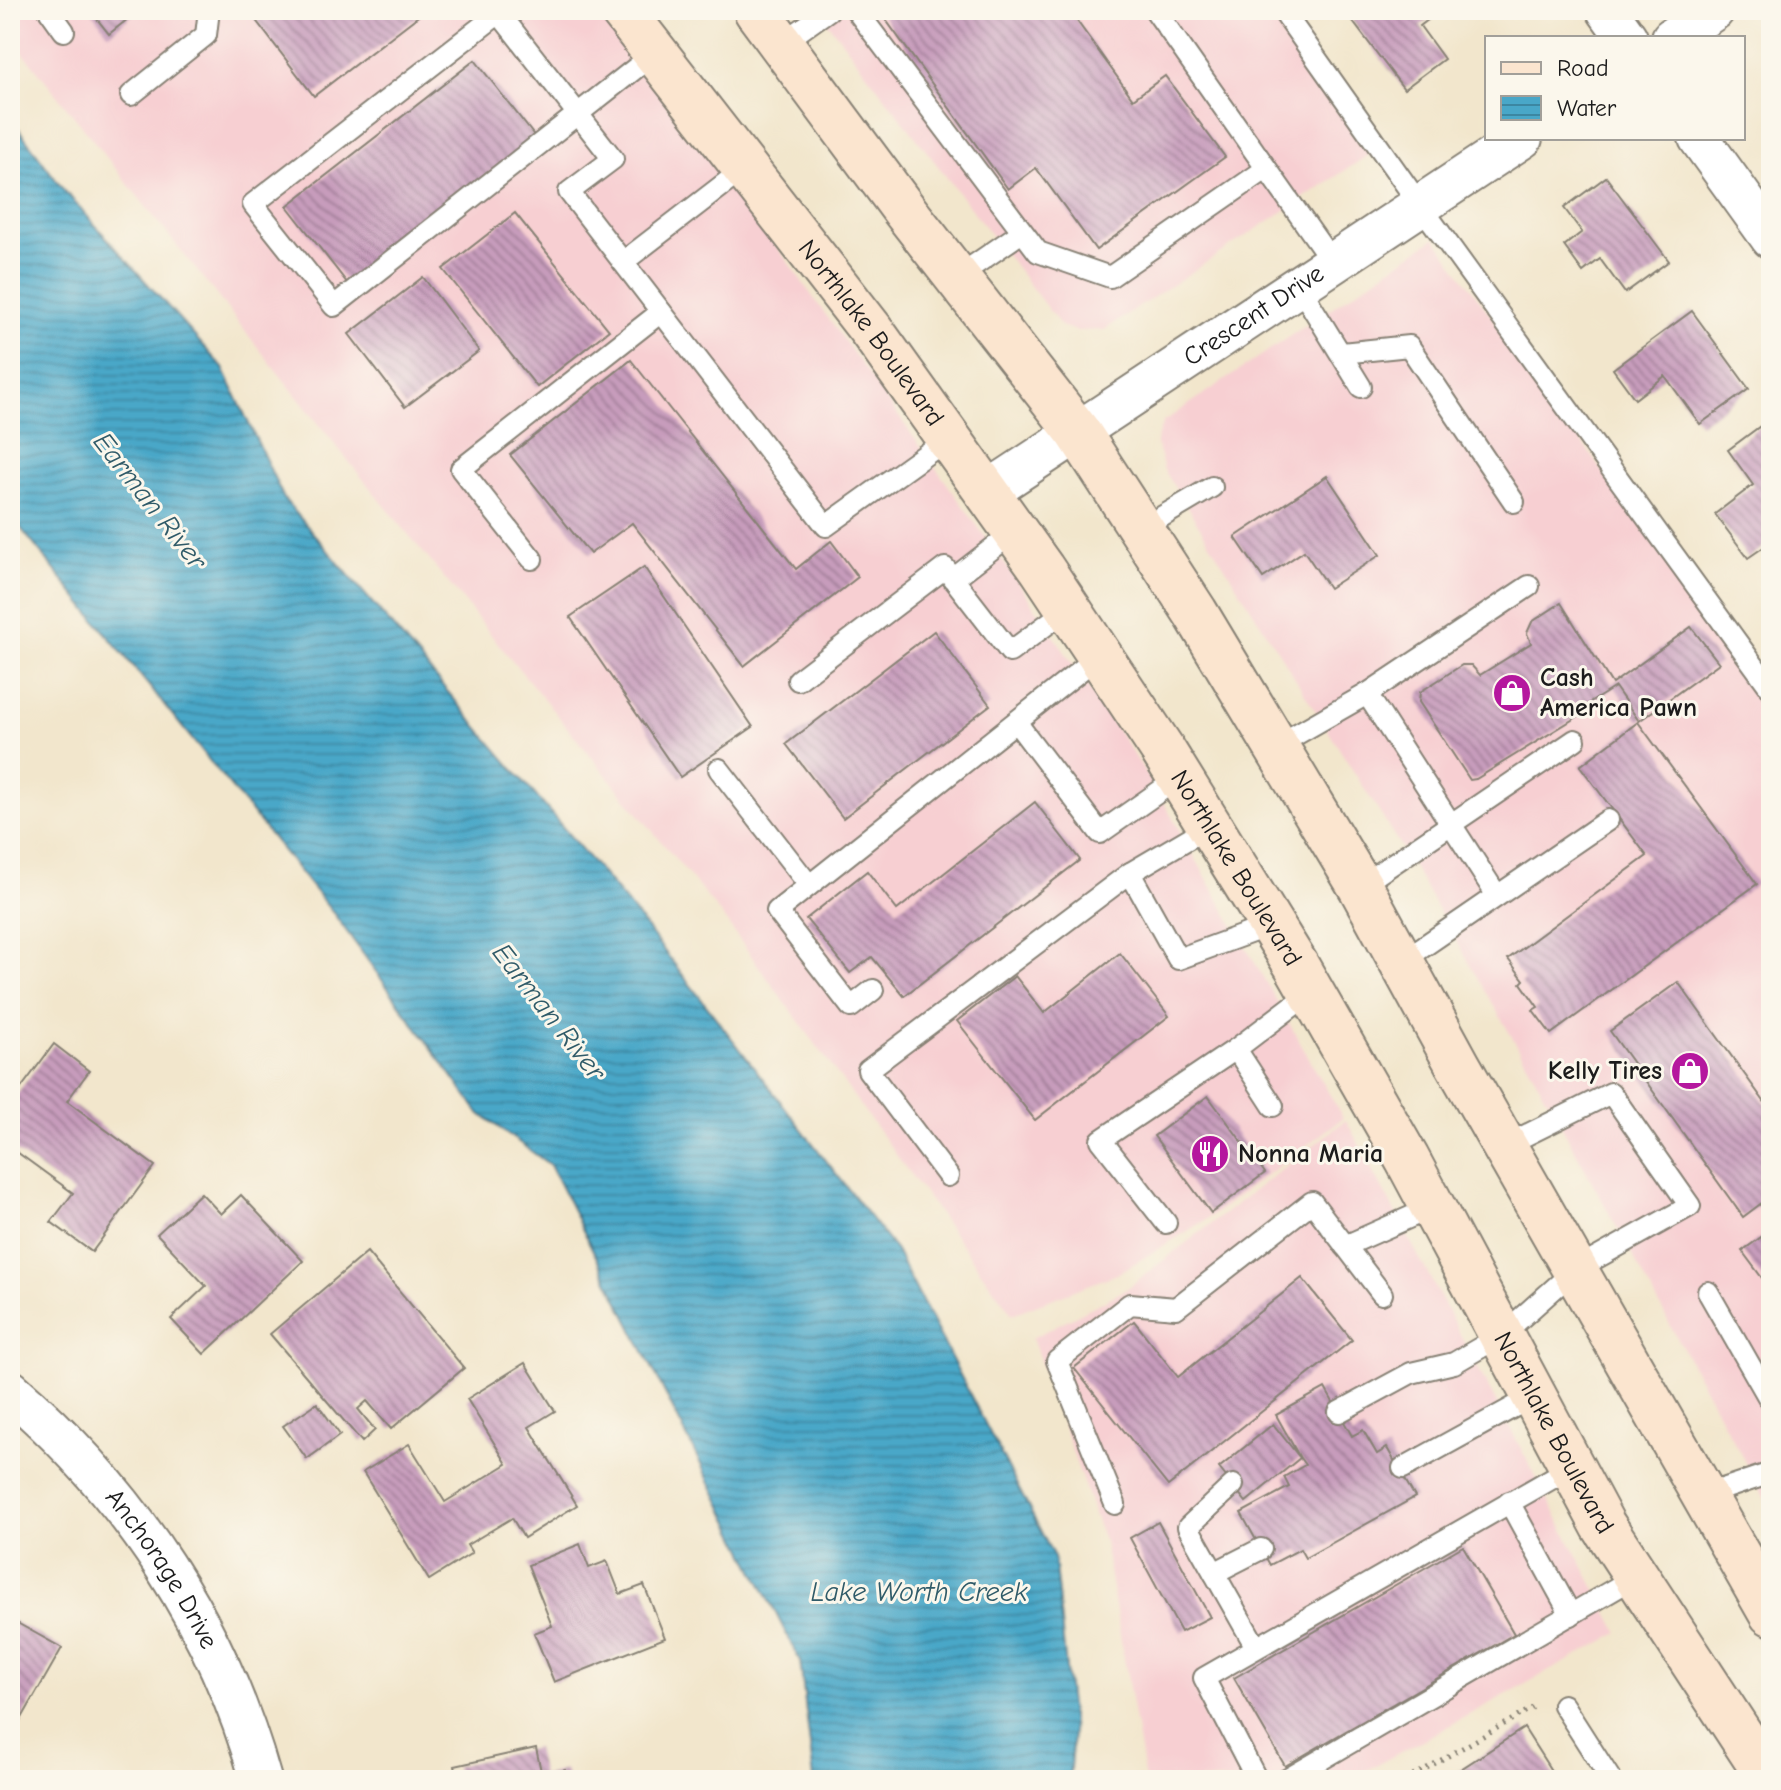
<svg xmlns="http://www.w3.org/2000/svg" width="1781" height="1790" font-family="'Comic Neue',sans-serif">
  <defs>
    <pattern id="water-rules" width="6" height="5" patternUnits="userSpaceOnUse" patternTransform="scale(2)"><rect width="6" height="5" fill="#49a7c8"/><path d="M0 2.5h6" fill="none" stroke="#3c87a2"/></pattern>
    <pattern id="building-back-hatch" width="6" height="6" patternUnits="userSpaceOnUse" patternTransform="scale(2)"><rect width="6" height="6" fill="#c79cbc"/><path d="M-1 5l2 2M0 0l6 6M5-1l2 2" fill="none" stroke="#a17e98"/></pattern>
  </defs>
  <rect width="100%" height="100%" fill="#fbf7ec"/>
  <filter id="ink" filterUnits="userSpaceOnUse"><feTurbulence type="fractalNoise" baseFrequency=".0125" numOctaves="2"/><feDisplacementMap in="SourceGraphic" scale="16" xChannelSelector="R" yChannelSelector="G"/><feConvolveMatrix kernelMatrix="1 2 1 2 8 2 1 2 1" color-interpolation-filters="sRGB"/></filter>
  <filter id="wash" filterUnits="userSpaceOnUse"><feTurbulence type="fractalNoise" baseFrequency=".006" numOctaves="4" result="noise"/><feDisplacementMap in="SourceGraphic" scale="32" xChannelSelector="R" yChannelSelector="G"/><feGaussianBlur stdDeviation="1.8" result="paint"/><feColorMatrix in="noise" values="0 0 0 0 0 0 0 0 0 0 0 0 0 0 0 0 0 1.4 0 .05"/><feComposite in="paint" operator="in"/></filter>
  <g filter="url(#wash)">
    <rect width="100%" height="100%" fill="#f2e6cc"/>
    <g fill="#f7cfd2">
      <polygon points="10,10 597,10 716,162 1022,588 1152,782 1343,1118 1212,1216 1117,1274 1012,1314 720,913 362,478 10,36"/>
      <polygon points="818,10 1272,10 1373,152 1104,330 1076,331 1061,326"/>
      <polygon points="1435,238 1771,705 1771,1510 1530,1068 1408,858 1164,470 1156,441 1163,422"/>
      <polygon points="1346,1120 1619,1633 1349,1780 1145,1780 1104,1542 1032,1338 1125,1290"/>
    </g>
    <polygon fill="url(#water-rules)" stroke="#326272" stroke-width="2" points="10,117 62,188 223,368 284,499 627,903 896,1251 1054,1557 1073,1733 1069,1780 814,1780 800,1661 550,1165 479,1113 334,914 10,515"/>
    <g id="blocks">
      <g fill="url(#building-back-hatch)">
        <polygon points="90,10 139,10 109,34"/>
        <polygon points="248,10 426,10 314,96"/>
        <polygon points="884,10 1069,10 1133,99 1165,76 1225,157 1096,250 1036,168 1008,189 881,13"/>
        <polygon points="1344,10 1441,10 1420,26 1444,59 1404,89"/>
        <polygon points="475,60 536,138 348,284 287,206"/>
        <polygon points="1606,177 1669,261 1625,293 1600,259 1583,272 1564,246 1582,232 1564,208"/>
        <polygon points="515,213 609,330 537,387 443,269"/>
        <polygon points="423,277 479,351 405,407 349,334"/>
        <polygon points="1692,311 1749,389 1700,424 1665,376 1635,399 1613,369"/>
        <polygon points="631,360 796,569 831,541 858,577 744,666 632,523 590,554 510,455"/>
        <polygon points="1771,418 1771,542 1748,558 1715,514 1753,485 1728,450"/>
        <polygon points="1327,476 1380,555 1329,588 1304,551 1263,578 1235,537"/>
        <polygon points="644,567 753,727 680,777 570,617"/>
        <polygon points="1561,603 1612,684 1691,627 1719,663 1639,721 1615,687 1577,711 1580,715 1476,779 1470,780 1419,702 1420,692 1462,665 1471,665 1480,675 1531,643 1527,633 1532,622"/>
        <polygon points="934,631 990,705 843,818 786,744"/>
        <polygon points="1638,722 1757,884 1551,1034 1533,1010 1538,1007 1521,983 1524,980 1508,959 1647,856 1580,766"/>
        <polygon points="1035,802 1080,860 904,996 872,957 850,973 806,919 867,871 897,910"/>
        <polygon points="1120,953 1169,1016 1035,1120 957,1021 1015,976 1044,1013"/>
        <polygon points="1678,982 1771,1111 1771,1196 1743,1217 1610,1031"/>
        <polygon points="54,1044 89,1071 67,1101 155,1166 92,1252 51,1222 73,1193 10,1147 10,1103"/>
        <polygon points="1208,1096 1265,1173 1211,1213 1154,1136"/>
        <polygon points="201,1193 221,1214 241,1195 303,1261 204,1354 171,1319 206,1286 157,1234"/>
        <polygon points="1771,1230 1771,1290 1742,1251"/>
        <polygon points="367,1252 464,1368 391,1429 367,1401 358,1409 375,1430 362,1442 270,1334"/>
        <polygon points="1302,1278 1352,1340 1168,1486 1074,1368 1134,1321 1178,1377"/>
        <polygon points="525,1363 555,1411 529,1427 577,1505 524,1538 512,1518 467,1545 472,1553 429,1580 363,1472 409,1444 445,1502 507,1464 467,1399"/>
        <polygon points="1325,1388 1352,1436 1363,1430 1377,1454 1387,1448 1415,1497 1305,1558 1300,1549 1270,1565 1241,1513 1289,1487 1284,1477 1305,1465 1300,1458 1246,1502 1219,1468 1273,1424 1300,1458 1276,1415"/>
        <polygon points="317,1403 340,1435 307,1459 283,1426"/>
        <polygon points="1158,1522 1210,1617 1181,1632 1130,1538"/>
        <polygon points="580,1544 589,1568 607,1561 620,1594 644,1585 665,1638 554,1682 534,1633 552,1626 528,1565"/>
        <polygon points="1463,1546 1514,1634 1285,1766 1234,1678"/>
        <polygon points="10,1619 62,1648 10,1739"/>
        <polygon points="1524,1728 1557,1780 1444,1780"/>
        <polygon points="536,1748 542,1776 565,1770 568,1780 458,1780 455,1766"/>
      </g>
    </g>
  </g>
  <g filter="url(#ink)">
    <use href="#blocks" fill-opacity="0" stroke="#878174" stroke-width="2"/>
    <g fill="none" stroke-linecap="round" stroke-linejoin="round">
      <defs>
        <g id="lane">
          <polyline points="49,10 64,31"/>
          <polyline points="503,10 253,204 334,306 655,53"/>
          <polyline points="856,10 1038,252 1110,277 1266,169"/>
          <polyline points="1155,10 1333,263"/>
          <polyline points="1282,10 1420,205 1771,689"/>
          <polyline points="499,13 613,159 569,192 826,526 949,438"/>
          <polyline points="781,44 829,10"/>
          <polyline points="131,95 206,35 209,10"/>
          <polyline points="623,262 745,168"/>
          <polyline points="957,277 1022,232"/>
          <polyline points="1299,286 1361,387"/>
          <polyline points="1342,353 1409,346 1514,502"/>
          <polyline points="1141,529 1212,487"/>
          <polyline points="532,559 461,469 661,312"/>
          <polyline points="953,579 1015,531"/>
          <polyline points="798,680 945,568 1010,652 1069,608"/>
          <polyline points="1367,694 1529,586"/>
          <polyline points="1016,722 1100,833 1180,777"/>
          <polyline points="1276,746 1367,694 1496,894"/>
          <polyline points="719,769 809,885"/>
          <polyline points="1210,826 1130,873 1178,959 1271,925"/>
          <polyline points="1360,886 1575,740"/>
          <polyline points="1401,962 1608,820"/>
          <polyline points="873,990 851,1007 777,911 1100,655"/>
          <polyline points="1236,1049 1273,1106"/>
          <polyline points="948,1176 868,1070 1130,873"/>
          <polyline points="1166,1223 1101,1140 1236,1049 1311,992"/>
          <polyline points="1345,1246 1433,1207"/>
          <polyline points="1708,1292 1771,1402"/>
          <polyline points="1339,1412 1411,1373 1454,1363 1502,1335 1575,1270 1690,1206 1611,1093 1504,1146"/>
          <polyline points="1403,1468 1534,1396"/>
          <polyline points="1233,1485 1188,1527 1256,1647"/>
          <polyline points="1702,1496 1771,1473"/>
          <polyline points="1509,1502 1571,1615"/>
          <polyline points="1115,1504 1057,1361 1130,1304 1176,1308 1312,1202 1382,1294"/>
          <polyline points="1214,1573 1261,1549"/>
          <polyline points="1563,1705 1611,1780"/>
          <polyline points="1257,1780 1204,1678 1572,1467"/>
          <polyline points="1286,1780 1637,1576"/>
        </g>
        <g id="street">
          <polyline points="1607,10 1627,38"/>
          <polyline points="1672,38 1714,10"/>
          <polyline points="1699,138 1771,238"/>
          <path id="s1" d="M987,492L1522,138"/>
          <path id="s2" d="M10,1390C131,1494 218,1626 261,1780"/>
        </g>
        <g id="secondary">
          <path id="s3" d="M622,10L871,330L1042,569L1162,749L1296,965L1407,1159L1603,1525L1770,1780"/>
          <polyline points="756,10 905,211 1078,432 1195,612 1360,886 1458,1065 1771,1613"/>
        </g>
      </defs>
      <use href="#lane" stroke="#878174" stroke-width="24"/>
      <use href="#street" stroke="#878174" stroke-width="44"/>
      <use href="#secondary" stroke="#878174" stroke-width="48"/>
      <polyline stroke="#878174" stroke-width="5" stroke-dasharray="2 6" stroke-linecap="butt" points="1406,1780 1534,1707"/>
      <use href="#lane" stroke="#fff" stroke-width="20"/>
      <use href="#street" stroke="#fff" stroke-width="40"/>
      <use href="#secondary" stroke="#fbe5cf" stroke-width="44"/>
    </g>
  </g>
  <defs>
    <symbol id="shop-disc" viewBox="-11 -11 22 22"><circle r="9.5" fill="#b5179e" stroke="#fbf7ec"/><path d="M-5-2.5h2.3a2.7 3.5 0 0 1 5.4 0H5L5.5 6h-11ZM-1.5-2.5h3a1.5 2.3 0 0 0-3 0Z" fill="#fff"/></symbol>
    <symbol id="restaurant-disc" viewBox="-11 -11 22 22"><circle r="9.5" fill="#b5179e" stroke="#fbf7ec"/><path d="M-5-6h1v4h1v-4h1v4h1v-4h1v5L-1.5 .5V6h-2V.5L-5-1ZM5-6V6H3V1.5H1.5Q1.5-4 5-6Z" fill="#fff"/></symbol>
  </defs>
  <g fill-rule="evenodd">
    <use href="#shop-disc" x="1490" y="671" width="44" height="44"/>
    <use href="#shop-disc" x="1668" y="1049" width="44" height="44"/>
    <use href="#restaurant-disc" x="1188" y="1132" width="44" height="44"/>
  </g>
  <g text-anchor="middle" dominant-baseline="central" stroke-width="6" stroke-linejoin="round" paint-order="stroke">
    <g font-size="26" fill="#1c1c1c" stroke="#fbf7ec">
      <text stroke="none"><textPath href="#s1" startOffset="320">Crescent Drive</textPath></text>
      <text stroke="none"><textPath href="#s3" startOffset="408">Northlake Boulevard</textPath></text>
      <text stroke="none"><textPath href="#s3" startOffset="1056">Northlake Boulevard</textPath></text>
      <text stroke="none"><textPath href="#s3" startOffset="1704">Northlake Boulevard</textPath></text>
      <text stroke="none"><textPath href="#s2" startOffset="236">Anchorage Drive</textPath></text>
    </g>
    <g font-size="26" font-weight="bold" fill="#1c1c1c" stroke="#fbf7ec" text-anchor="start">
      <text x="1540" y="678">Cash<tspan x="1540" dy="30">America Pawn</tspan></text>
      <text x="1662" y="1071" text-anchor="end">Kelly Tires</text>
      <text x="1238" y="1154">Nonna Maria</text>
    </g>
    <g font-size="28" font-style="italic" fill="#305b69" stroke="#fbf7ec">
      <text transform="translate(150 501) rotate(52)">Earman River</text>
      <text transform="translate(549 1012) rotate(52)">Earman River</text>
      <text x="919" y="1592">Lake Worth Creek</text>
    </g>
  </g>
  <rect width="1781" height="1790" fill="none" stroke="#fbf7ec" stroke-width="40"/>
  <rect x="1485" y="36" width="260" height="104" fill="#fbf7ec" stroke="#a29f99" stroke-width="2"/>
  <rect x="1501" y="62" width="40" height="12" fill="#fbe5cf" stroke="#a29f99" stroke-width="2"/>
  <text x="1557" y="76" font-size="24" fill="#1c1c1c">Road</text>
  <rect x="1501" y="96" width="40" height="24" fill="url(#water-rules)" stroke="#a29f99" stroke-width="2"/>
  <text x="1557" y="116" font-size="24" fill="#1c1c1c">Water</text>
</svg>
